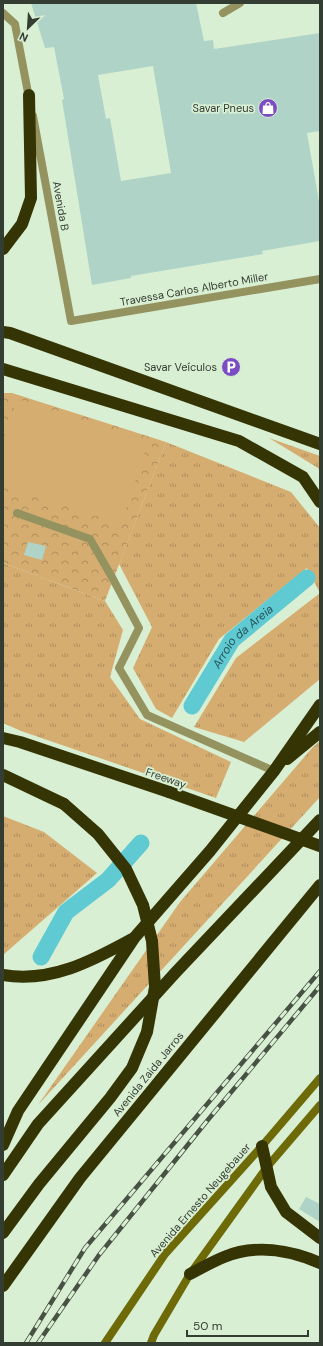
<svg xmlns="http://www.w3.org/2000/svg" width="323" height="1346" font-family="'DM Sans',sans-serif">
  <defs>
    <pattern id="grass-tufts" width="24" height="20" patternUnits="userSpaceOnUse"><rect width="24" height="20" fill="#d6ad71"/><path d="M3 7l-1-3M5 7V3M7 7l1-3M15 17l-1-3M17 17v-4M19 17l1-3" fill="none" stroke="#ae8e5d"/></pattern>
    <pattern id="park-crowns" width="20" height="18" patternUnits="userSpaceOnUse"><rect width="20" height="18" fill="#d6ad71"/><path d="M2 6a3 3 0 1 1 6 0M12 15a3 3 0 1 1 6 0" fill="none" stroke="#ae8e5d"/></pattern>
  </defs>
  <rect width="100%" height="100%" fill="#d9efd3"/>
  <g fill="url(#grass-tufts)">
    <polygon points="269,438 320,456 320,472 318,468"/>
    <polygon points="166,442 291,492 320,528 320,679 244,742 194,727 236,658 320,593 307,568 219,639 172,718 156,709 133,668 152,627 119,564"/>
    <polygon points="3,563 105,601 123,630 110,677 140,719 231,762 216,798 21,731 3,723"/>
    <polygon points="320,741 320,797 38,1105 180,902 312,748"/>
    <polygon points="3,816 44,832 97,873 3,955"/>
  </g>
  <polygon fill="url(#park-crowns)" points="3,393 12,393 166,442 105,601 3,563"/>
  <polygon fill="#d6ad71" points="17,399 148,442 121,524 3,486 3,441"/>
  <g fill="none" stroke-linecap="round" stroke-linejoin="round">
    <g stroke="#60cad3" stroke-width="17">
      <path id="s1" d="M192,706L232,640L307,578"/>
      <polyline points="41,957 66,912 108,880 141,843"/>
    </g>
  </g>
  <g fill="#afd4c7" fill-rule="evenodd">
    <path d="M31,3H196L204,41L213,40L214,49L320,33V131L307,133L320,207V241L262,251L263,254L131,276V278L92,285L62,100L64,99L54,47L45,48ZM153,66L171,173L121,181L110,118L106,119L98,75Z"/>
    <polygon points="28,542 46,546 42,560 24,555"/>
    <polygon points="306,1197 320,1204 320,1222 299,1209"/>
  </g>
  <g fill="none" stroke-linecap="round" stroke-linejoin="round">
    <g stroke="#94935f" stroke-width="8">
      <polyline points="223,13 240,3"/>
      <polyline points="17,513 90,539 113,579 139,628 119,668 147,715 274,771"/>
    </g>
    <g stroke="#94935f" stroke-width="8">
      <polyline points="3,13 15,24 29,98"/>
      <polyline points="33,116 71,321 320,279"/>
    </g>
    <g stroke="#6d6a07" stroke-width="8">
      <polyline points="105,1343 165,1254 262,1146 320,1078"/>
      <polyline points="151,1343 154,1335 190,1274 267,1167 320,1105"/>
    </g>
    <g stroke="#353405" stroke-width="12">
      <polyline points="3,249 22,224 31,198 29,95"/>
      <polyline points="3,332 10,333 320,444"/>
      <polyline points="3,369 239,441 303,477 320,502"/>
      <polyline points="3,738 20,742 169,792"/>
      <polyline points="287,759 320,732"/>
      <polyline points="3,775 64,804"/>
      <path d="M3,975C51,983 92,961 132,939"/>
      <polyline points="3,1145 18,1111 135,937 210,851 274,771 320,705"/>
      <polyline points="262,1146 271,1187 286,1212 320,1238"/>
      <polyline points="3,1175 38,1124 176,972 320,820"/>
      <path d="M190,1274C201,1268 212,1262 224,1257C255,1244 290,1250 320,1263"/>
      <polyline points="3,1286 80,1178 320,885"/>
    </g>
    <defs>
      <g id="rail">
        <polyline points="26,1343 85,1248 320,971"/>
        <polyline points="38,1343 99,1255 207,1121 320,986"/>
      </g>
    </defs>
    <use href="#rail" stroke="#475144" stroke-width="4.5"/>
    <use href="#rail" stroke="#d9efd3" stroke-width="3" stroke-dasharray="9" stroke-linecap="butt"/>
    <g stroke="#353405" stroke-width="12">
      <polyline points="169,792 320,846"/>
      <polyline points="3,1233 39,1184 110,1098 132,1068 147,1032 155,987 152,941 143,905 126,869 98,834 64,804"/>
    </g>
  </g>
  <defs>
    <symbol id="shop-disc" viewBox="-11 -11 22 22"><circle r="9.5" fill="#7b4cc4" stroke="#d9efd3"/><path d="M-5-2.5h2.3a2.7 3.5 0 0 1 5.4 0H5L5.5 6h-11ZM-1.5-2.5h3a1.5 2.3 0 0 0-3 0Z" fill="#fff"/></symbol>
    <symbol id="parking-disc" viewBox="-11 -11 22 22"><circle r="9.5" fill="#7b4cc4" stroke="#d9efd3"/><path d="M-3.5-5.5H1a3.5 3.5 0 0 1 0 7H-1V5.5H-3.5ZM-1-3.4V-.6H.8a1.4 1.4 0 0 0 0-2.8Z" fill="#fff"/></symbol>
  </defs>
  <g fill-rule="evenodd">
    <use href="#shop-disc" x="257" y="97" width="22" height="22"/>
    <use href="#parking-disc" x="220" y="356" width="22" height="22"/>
  </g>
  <g text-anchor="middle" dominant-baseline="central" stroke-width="3.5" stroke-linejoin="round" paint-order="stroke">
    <g font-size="11" fill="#343d32" stroke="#d9efd3" text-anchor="end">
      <text x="254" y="108">Savar Pneus</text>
      <text x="217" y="367">Savar Veículos</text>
    </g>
    <g font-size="11" fill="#343d32" stroke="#d9efd3">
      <text transform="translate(61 206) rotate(80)">Avenida B</text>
      <text transform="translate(194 289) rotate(-10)">Travessa Carlos Alberto Miller</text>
      <text transform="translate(166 778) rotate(19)">Freeway</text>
      <text transform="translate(148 1074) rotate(-51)">Avenida Zaida Jarros</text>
      <text transform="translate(200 1200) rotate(-49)">Avenida Ernesto Neugebauer</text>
    </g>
    <g font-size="12" font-style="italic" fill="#255458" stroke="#d9efd3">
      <text stroke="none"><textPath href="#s1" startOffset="87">Arroio da Areia</textPath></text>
    </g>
  </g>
  <rect width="323" height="1346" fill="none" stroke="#343d32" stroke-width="8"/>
  <g transform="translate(28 28) rotate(205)" stroke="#d9efd3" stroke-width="3" paint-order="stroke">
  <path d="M0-3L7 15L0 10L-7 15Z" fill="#343d32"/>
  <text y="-6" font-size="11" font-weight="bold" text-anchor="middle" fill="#343d32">N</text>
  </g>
  <path d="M187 1330v6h121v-6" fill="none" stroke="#343d32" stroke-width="2"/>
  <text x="193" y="1330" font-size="12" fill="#343d32" stroke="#d9efd3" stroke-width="3" paint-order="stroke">50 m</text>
</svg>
